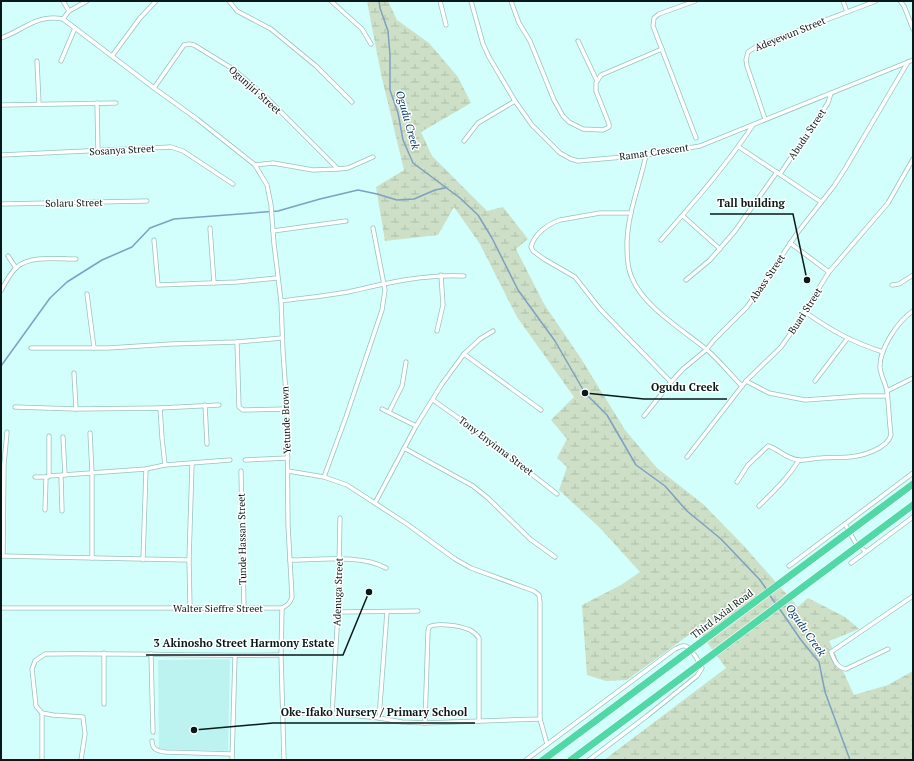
<svg xmlns="http://www.w3.org/2000/svg" width="914" height="761" font-family="'PT Serif',serif">
  <defs>
    <pattern id="wetland-marsh" width="20" height="14" patternUnits="userSpaceOnUse"><rect width="20" height="14" fill="#cddfc7"/><path d="M1 5h8M5 5V1M11 12h8M15 12V8" fill="none" stroke="#afbfaa"/></pattern>
  </defs>
  <rect width="100%" height="100%" fill="#d2fefb"/>
  <polygon fill="#bcf3f0" points="230,659 228,751 159,749 158,660"/>
  <polygon fill="url(#wetland-marsh)" points="367,1 388,1 397,20 429,43 458,77 471,103 421,132 432,156 487,211 503,207 528,239 516,249 544,304 580,357 625,430 657,468 703,504 743,545 798,607 808,598 845,617 859,629 829,641 854,695 888,685 913,671 913,760 604,760 726,668 697,629 627,680 606,681 587,675 582,605 621,585 640,572 600,528 559,490 567,467 557,458 567,439 551,420 574,397 517,317 480,244 454,207 438,235 385,241 376,187 404,170 381,74"/>
  <g fill="none" stroke-linecap="round" stroke-linejoin="round">
    <g stroke="#7ea0c1" stroke-width="1.5">
      <polyline points="379,1 380,8 388,31 390,55 390,90 398,113 403,140 413,163 460,198 478,215 492,238 518,290 555,341 585,393 607,415 636,465 665,486 687,511 721,539 760,580 767,590"/>
      <polyline points="1,366 50,298 67,282 102,260 132,247 150,228 174,219 278,211 320,199 358,190 377,194 397,200 414,199 435,190 445,188"/>
      <polyline points="769,594 776,604"/>
      <polyline points="779,608 801,640 819,662 825,692 850,760"/>
    </g>
    <defs>
      <g id="street">
        <polyline points="63,1 69,11"/>
        <polyline points="229,1 237,11 271,29 316,66 352,102"/>
        <polyline points="331,1 362,29 371,44"/>
        <polyline points="440,1 446,25"/>
        <polyline points="471,1 483,44 489,57 515,101 532,125 560,153 571,159 578,161 646,155 700,146 913,60"/>
        <polyline points="511,1 519,23 530,41 554,100 563,116 569,122 583,129 603,130 609,127 609,124 596,91 596,83 601,75 662,49"/>
        <polyline points="695,1 659,14 654,18 653,26 696,138"/>
        <polyline points="843,1 847,12"/>
        <polyline points="900,1 904,6 913,29"/>
        <path d="M63,19L154,88L197,119L255,165L267,185L271,205L274,244L281,301L283,352L287,409L288,525L292,597C290,603 288,605 282,608"/>
        <path d="M1,38C25,30 35,14 63,19L69,11L87,1"/>
        <polyline points="578,41 597,81"/>
        <polyline points="112,56 140,18 156,1"/>
        <polyline points="37,61 39,104"/>
        <polyline points="61,61 75,28"/>
        <polyline points="154,88 184,45 189,44 194,45 233,69 267,98 338,169"/>
        <polyline points="97,103 98,151"/>
        <polyline points="1,105 116,103"/>
        <polyline points="765,119 747,66 746,60 748,52 757,46 876,1"/>
        <polyline points="464,141 478,123 515,101"/>
        <polyline points="739,147 821,202"/>
        <polyline points="1,155 171,147 183,151 233,184"/>
        <path d="M646,155C640,184 628,212 627,242C627,254 627,267 632,278C643,306 683,330 706,349C719,360 730,374 742,386"/>
        <polyline points="255,165 273,163 313,170 338,169 348,168 373,157"/>
        <polyline points="780,174 828,103 831,93"/>
        <polyline points="1,204 147,201"/>
        <path d="M631,213H600L560,220C548,224 534,234 531,247L533,251L544,259L575,277L600,309L671,382"/>
        <polyline points="683,216 720,249"/>
        <polyline points="210,228 214,283"/>
        <polyline points="273,231 346,221"/>
        <polyline points="154,240 158,285 237,282 277,278"/>
        <path d="M661,240C693,203 726,166 753,125"/>
        <polyline points="790,243 829,272"/>
        <polyline points="8,256 16,268"/>
        <polyline points="686,280 710,260 735,231 777,172"/>
        <polyline points="892,285 899,284 913,275"/>
        <path d="M1,291C5,283 10,273 17,267C30,255 59,259 76,259"/>
        <polyline points="87,294 94,348"/>
        <path d="M281,301C303,298 326,296 348,292C387,283 424,274 464,276"/>
        <path d="M805,312C832,331 852,342 883,352"/>
        <polyline points="437,331 443,305 441,275"/>
        <polyline points="237,342 239,407 243,410 287,409"/>
        <polyline points="31,348 108,348 171,344 237,342 282,338"/>
        <polyline points="464,354 541,410"/>
        <polyline points="74,373 76,409"/>
        <polyline points="746,381 769,393 805,400 861,396 887,396"/>
        <polyline points="815,381 847,339"/>
        <polyline points="887,391 913,378"/>
        <polyline points="433,400 474,429 557,494"/>
        <polyline points="205,405 207,444"/>
        <polyline points="15,407 76,409 160,408 162,438 165,465"/>
        <polyline points="160,408 219,405"/>
        <polyline points="382,409 416,426"/>
        <polyline points="389,412 402,386 406,362"/>
        <polyline points="644,416 671,382 683,369 706,350 715,339 747,307 798,232 834,186 845,169 908,62"/>
        <polyline points="90,433 92,473 92,558"/>
        <polyline points="49,436 49,476 146,469 165,465 230,460"/>
        <polyline points="63,437 65,475"/>
        <polyline points="404,448 473,486 488,498 530,539 555,557"/>
        <polyline points="687,457 746,381 781,347 791,333 829,272 888,203 913,159"/>
        <polyline points="245,460 288,458"/>
        <polyline points="241,471 244,608"/>
        <polyline points="61,476 62,511"/>
        <polyline points="35,477 48,477"/>
        <polyline points="324,477 346,417 382,310 385,290 373,228"/>
        <path d="M737,482L748,465L768,446C779,449 786,459 799,460C806,461 814,458 821,458C830,457 839,458 849,457C862,456 887,449 891,435C889,421 889,406 887,392C886,384 881,376 880,368C879,349 898,321 913,311"/>
        <polyline points="375,503 416,426 442,384 464,354 480,339 493,331"/>
        <path d="M759,506C774,491 788,478 799,460"/>
        <polyline points="45,510 46,477"/>
        <polyline points="845,524 855,542 866,552"/>
        <polyline points="1,556 189,560"/>
        <polyline points="3,556 4,464 7,432"/>
        <polyline points="143,560 146,469"/>
        <path d="M290,560C318,560 362,554 386,568"/>
        <polyline points="851,563 913,517"/>
        <polyline points="789,566 913,473"/>
        <polyline points="1,608 282,608 281,655 284,760"/>
        <polyline points="190,608 189,560 192,464"/>
        <polyline points="338,612 418,611"/>
        <path d="M888,649L846,669C837,668 834,660 831,652L913,596"/>
        <polyline points="151,654 153,732"/>
        <polyline points="104,704 104,653"/>
        <polyline points="42,713 42,760"/>
        <polyline points="283,713 332,713 379,718 402,722 425,723 540,719 540,602 539,595 534,591 471,568 455,559 407,524 347,485 324,477 288,471"/>
        <polyline points="332,713 338,612 340,518"/>
        <polyline points="379,718 387,612"/>
        <polyline points="540,719 547,744"/>
        <path d="M425,723L428,631L429,627C437,622 461,626 470,630C474,632 477,635 479,638V721"/>
        <path d="M152,741C152,750 158,751 165,752L232,754"/>
        <path d="M81,760L85,734L83,717L53,715L42,713L36,706L32,669L35,661L45,654C123,653 202,656 281,655"/>
        <polyline points="232,760 235,656"/>
        <path d="M526,760L675,649C678,648 682,645 685,646C692,648 699,662 702,668L697,676L647,716L589,760"/>
      </g>
    </defs>
    <use href="#street" stroke="#97c2bf" stroke-width="5"/>
    <use href="#street" stroke="#fff" stroke-width="3.5"/>
    <defs>
      <g id="highway-bridge">
        <polyline points="543,760 913,484"/>
        <polyline points="571,760 913,505"/>
      </g>
    </defs>
    <use href="#highway-bridge" stroke="#fff" stroke-width="8" stroke-linecap="butt"/>
    <use href="#highway-bridge" stroke="#50d8a6" stroke-width="7"/>
  </g>
  <g text-anchor="middle" dominant-baseline="central" stroke-width="3" stroke-linejoin="round" paint-order="stroke">
    <g font-size="10" fill="#091919" stroke="#fff">
      <text transform="translate(790 34) rotate(-22)">Adeyewun Street</text>
      <text transform="translate(255 90) rotate(42)">Ogunjiri Street</text>
      <text transform="translate(807 134) rotate(-56)">Abudu Street</text>
      <text transform="translate(122 150) rotate(-3)">Sosanya Street</text>
      <text transform="translate(654 152) rotate(-8)">Ramat Crescent</text>
      <text transform="translate(74 203) rotate(-1)">Solaru Street</text>
      <text transform="translate(767 278) rotate(-56)">Abass Street</text>
      <text transform="translate(805 311) rotate(-57)">Buari Street</text>
      <text transform="translate(286 420) rotate(-92)">Yetunde Brown</text>
      <text transform="translate(496 446) rotate(37)">Tony Enyinna Street</text>
      <text transform="translate(242 539) rotate(-91)">Tunde Hassan Street</text>
      <text transform="translate(338 592) rotate(-88)">Adenuga Street</text>
      <text x="218" y="608">Walter Sieffre Street</text>
      <text transform="translate(722 614) rotate(-37)">Third Axial Road</text>
    </g>
    <g font-size="11" font-style="italic" fill="#053e69" stroke="#fff">
      <text transform="translate(408 120) rotate(74)">Ogudu Creek</text>
      <text transform="translate(806 630) rotate(55)">Ogudu Creek</text>
    </g>
  </g>
  <path fill="none" stroke="#091919" stroke-width="1.5" d="M807 280L793 214H710M585 393L644 399H727M369 592L343 655H146M194 730L273 723H475"/>
  <g fill="#091919" stroke="#fff" stroke-width="1.5">
    <circle cx="807" cy="280" r="4"/>
    <circle cx="585" cy="393" r="4"/>
    <circle cx="369" cy="592" r="4"/>
    <circle cx="194" cy="730" r="4"/>
  </g>
  <g font-size="11" text-anchor="middle" font-weight="bold" fill="#091919" stroke="#fff" stroke-width="3" stroke-linejoin="round" paint-order="stroke">
    <text x="751" y="207">Tall building</text>
    <text x="685" y="391">Ogudu Creek</text>
    <text x="244" y="647">3 Akinosho Street Harmony Estate</text>
    <text x="374" y="716">Oke-Ifako Nursery / Primary School</text>
  </g>
  <rect width="914" height="761" fill="none" stroke="#091919" stroke-width="4"/>
</svg>
